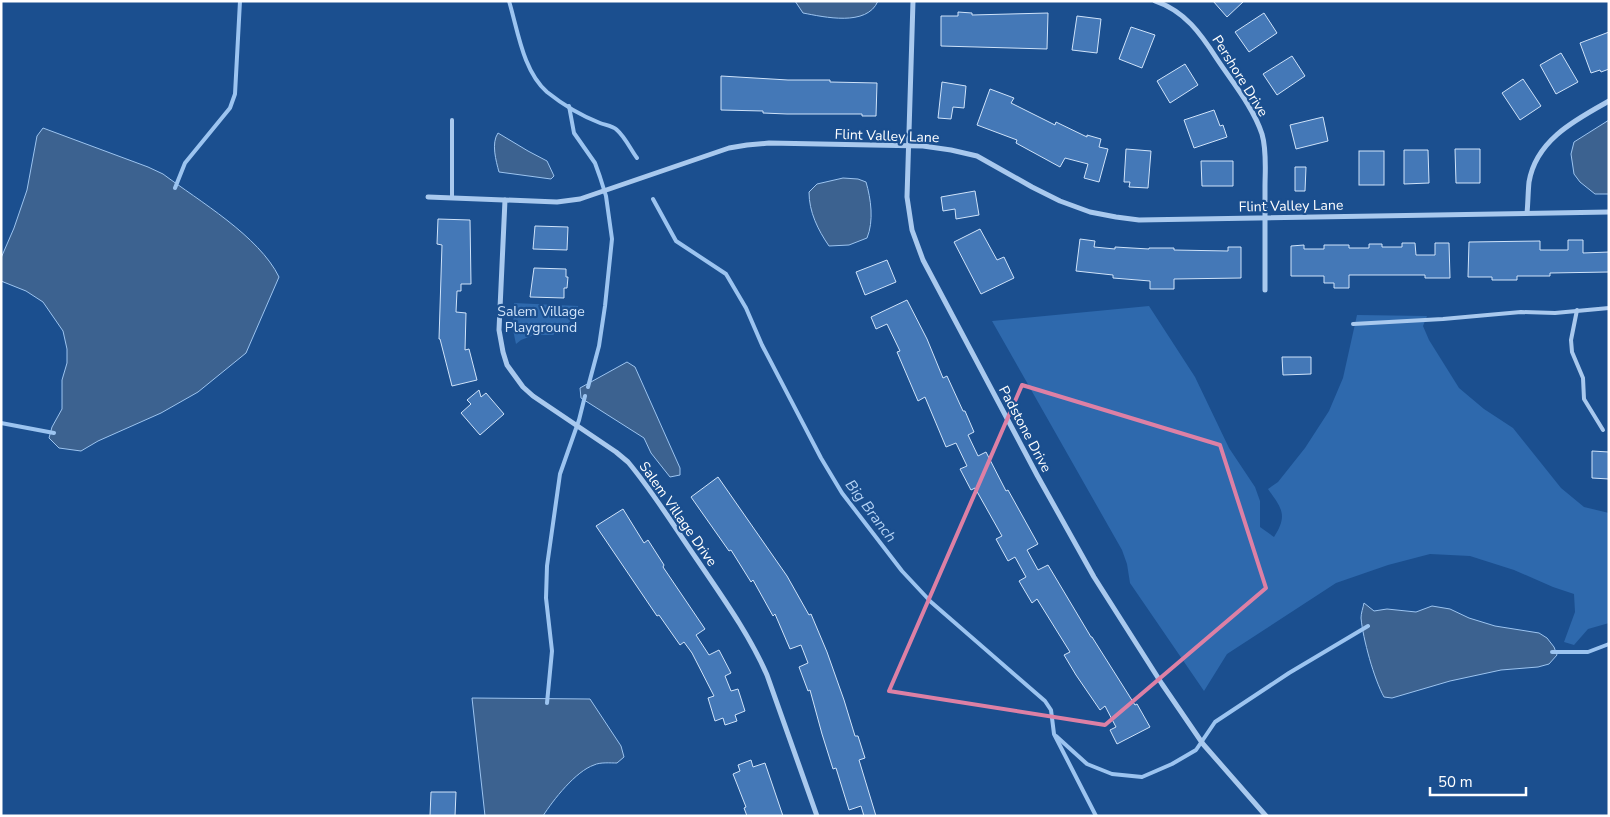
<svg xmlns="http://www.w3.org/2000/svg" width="1610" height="817" font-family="'Nunito Sans',sans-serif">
  <rect width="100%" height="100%" fill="#1b4f8f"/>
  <g fill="#2e69ad">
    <polygon points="514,303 578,306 577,316 553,335 534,335 521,340 516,344 513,330"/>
    <path d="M1149,306L1195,377L1229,448L1255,487L1260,501V527L1274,537C1288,515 1282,509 1268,489L1278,482L1305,448L1329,411L1343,378L1357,315L1427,316L1423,326L1429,340L1459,388L1484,409L1513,428L1561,488L1584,507L1609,513V623L1588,629L1574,645L1564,642L1575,612L1574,594L1553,587L1514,570L1470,556L1430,554L1388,565L1336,583L1227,654L1204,691L1130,583L1127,564L1122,550L992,321Z"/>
  </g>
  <g fill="#3c6290" stroke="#9cc4f0">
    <path d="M795,1H878C867,27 824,17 803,13Z"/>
    <polygon points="1609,120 1609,194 1595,194 1580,182 1574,174 1571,154 1574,142"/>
    <path d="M43,128L148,167L163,174C199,201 259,236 279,277L246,353L198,392L161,413L98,441L81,451L59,448L49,438L52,427L62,409V380L67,363V349L63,331L43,302L26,291L1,281V258L14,228L27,190L37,136Z"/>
    <path d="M498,133L528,151L547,161L554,176L551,179L499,172C496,161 491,143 498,133Z"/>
    <path d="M843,178L858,179L866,182C871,199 874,221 867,238L849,245L829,246C818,230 809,212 809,192L817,184Z"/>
    <polygon points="627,362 635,367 680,468 680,475 670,477 651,453 644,438 581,398 580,388"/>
    <path d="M1364,603L1374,611L1387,609L1416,612L1432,606L1450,609L1469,618L1495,626L1539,633L1547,638L1554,647L1557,655L1549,664L1538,667L1501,670L1450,681L1392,698L1384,697C1374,679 1363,639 1361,618C1361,613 1363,608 1364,603Z"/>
    <path d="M472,698L590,699L621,746L624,757L617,763C610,763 600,762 594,765C576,771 553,800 543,816H485Z"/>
  </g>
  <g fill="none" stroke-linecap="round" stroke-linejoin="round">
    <g stroke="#9cc4f0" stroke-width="4">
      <path d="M509,1C518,31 523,71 547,92C562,104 582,116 600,123C605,125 613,126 617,130C625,137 631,150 637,158"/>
      <polyline points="569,106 574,133 595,163 600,177 606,196 612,239 605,306 599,346 588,387"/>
      <polyline points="175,188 185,163 230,108 235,94 240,1"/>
      <polyline points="653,199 676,241 726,274 746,308 762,345 821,458 842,493 902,571 931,602 1045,701 1051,710 1054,734 1096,816"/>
      <polyline points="1,423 54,433"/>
      <polyline points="1552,652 1588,652 1609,644"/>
      <polyline points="547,703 552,651 546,598 547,566 560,474 579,420 585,396"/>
      <polyline points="1056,736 1087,764 1112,774 1142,777 1172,764 1196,750 1215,722 1289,673 1368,626"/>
    </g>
  </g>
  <g fill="#4478b7" stroke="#cfe3fa">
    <polygon points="1213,1 1244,1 1227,17"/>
    <polygon points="958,12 972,13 972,15 1048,13 1047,49 941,46 941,16 958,16"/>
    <polygon points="1264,13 1277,33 1249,52 1235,32"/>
    <polygon points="1077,16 1101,19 1097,53 1072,50"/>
    <polygon points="1131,27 1155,35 1142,68 1119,59"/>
    <polygon points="1609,32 1609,69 1601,72 1600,70 1591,73 1580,43"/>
    <polygon points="1561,53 1578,82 1556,94 1540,65"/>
    <polygon points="1292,56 1305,76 1277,95 1263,74"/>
    <polygon points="1185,64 1198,85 1170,103 1157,81"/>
    <polygon points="721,76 788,80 830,80 830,82 877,83 876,116 862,116 862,114 787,114 763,113 763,111 721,110"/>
    <polygon points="1523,79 1541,106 1520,120 1502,93"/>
    <polygon points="942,82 966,86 964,108 953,107 951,119 938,118"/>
    <polygon points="990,89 1014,98 1011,103 1055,125 1056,122 1087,137 1087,135 1101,139 1099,147 1108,149 1099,182 1084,178 1088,164 1065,158 1060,167 1016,143 1017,140 977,125"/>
    <polygon points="1214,110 1220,126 1223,125 1227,137 1194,148 1184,120"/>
    <polygon points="1323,117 1328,141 1296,149 1290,125"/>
    <polygon points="1126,149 1151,151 1148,188 1129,187 1130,182 1124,182"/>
    <polygon points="1455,149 1480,149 1480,183 1456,183"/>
    <polygon points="1404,150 1428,150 1429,183 1404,184"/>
    <rect x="1359" y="151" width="25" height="34"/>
    <polygon points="1201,161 1233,161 1233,186 1202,186"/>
    <polygon points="1295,167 1306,167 1305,191 1295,191"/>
    <polygon points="975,191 979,215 956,219 955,209 943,211 941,197"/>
    <polygon points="438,219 470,220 471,284 461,284 461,291 457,291 456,312 466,313 465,350 469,349 477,380 452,386 440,339 439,339 442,245 437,244"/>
    <polygon points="535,226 568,227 567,250 533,249"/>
    <polygon points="980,229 997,260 1004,257 1014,278 981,294 954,242"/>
    <polygon points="1080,239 1095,241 1094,247 1115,249 1115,247 1149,249 1149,248 1174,248 1174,250 1228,251 1228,247 1241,247 1241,278 1174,279 1174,289 1150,289 1150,281 1113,278 1113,275 1076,271"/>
    <polygon points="1568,240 1583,240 1583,253 1609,252 1609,272 1550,273 1550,276 1517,276 1517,280 1492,280 1492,277 1468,277 1469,242 1540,241 1540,250 1568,250"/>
    <polygon points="1402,243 1415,243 1416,255 1435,255 1435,243 1449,243 1450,278 1425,278 1425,275 1349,275 1349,288 1334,288 1334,283 1324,283 1324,276 1291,276 1291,246 1304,245 1304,249 1324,249 1324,245 1349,245 1349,248 1369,248 1369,244 1382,244 1382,247 1402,247"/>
    <polygon points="887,260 896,282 865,295 856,272"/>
    <polygon points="534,268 566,269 566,277 568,277 567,288 564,288 564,298 530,297"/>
    <polygon points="907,300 927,339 943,378 947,376 963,411 965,411 974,432 968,435 978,456 986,452 1006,491 1008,490 1038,544 1027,550 1038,570 1048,565 1091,637 1092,637 1135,705 1137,704 1150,727 1117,744 1110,730 1116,727 1105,706 1100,710 1076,675 1064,655 1070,652 1037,599 1032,603 1019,581 1026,577 1015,557 1008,561 996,539 1002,536 975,488 971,490 960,469 967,466 956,443 946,447 925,397 918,401 897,352 900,351 887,324 876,329 871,317"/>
    <polygon points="1282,357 1311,357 1311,374 1283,375"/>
    <polygon points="479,390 481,397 486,393 504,414 480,435 461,413 471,404 467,400"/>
    <polygon points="1592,451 1609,452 1609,479 1592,478"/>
    <polygon points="718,477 787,576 809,615 811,614 827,652 844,700 855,736 858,736 865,758 859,760 876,816 864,816 861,806 849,810 836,768 833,769 822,734 810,690 808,691 799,667 808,663 801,645 790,649 775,614 773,616 753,580 751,582 731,550 729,551 691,497"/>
    <polygon points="623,509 644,543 648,540 664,565 663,567 705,629 696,635 709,655 719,650 731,673 725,676 731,691 738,689 745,711 735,715 737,721 725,725 723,718 715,721 708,698 714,696 692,653 684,642 680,645 659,615 657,616 596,526"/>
    <polygon points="751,760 753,767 765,763 783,816 747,816 744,808 746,807 733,774 740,771 738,765"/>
    <polygon points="431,792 456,792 455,816 430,816"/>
  </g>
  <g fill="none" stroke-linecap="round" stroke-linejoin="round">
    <g stroke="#a9c9ee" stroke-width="4">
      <polyline points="452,198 452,120"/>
      <polyline points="1577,310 1571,340 1572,352 1583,378 1584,399 1603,430"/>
      <polyline points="1353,324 1443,319 1521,312 1555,313 1609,308"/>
    </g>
    <g stroke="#a9c9ee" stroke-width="5">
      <polyline points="913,1 907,197 912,230 923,260 1037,475 1094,577 1162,684 1203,744 1266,816"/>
      <path d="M1155,1C1185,11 1201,34 1217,59C1233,83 1253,107 1262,134C1267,151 1265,171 1265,187C1265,222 1265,256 1265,290"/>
      <polyline points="428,197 557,202 580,199 729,148 747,145 769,143 923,146 951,150 977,156 1032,187 1060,201 1090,212 1116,217 1139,220 1609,212"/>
      <path d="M505,200L499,330L503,352L507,365L523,387L533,396L616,452L628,462C654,493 675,528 698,561C723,598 749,634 767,675L817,816"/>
      <path d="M1527,213C1528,203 1528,192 1529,182C1536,140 1575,120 1609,101"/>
    </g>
  </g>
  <path fill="none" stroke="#dd80a5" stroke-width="4" stroke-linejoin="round" d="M1022,385L1220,445L1266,588L1105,725L889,691Z"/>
  <g text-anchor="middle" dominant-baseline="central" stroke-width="4.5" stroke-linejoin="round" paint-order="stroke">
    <g font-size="14" fill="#fff" stroke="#1b4f8f">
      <text transform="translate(1240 76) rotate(58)">Pershore Drive</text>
      <text transform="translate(887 136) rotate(2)">Flint Valley Lane</text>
      <text transform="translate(1291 206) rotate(-1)">Flint Valley Lane</text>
      <text transform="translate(1025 429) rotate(62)">Padstone Drive</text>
      <text transform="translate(678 514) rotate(55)">Salem Village Drive</text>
    </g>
    <g font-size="14" fill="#cfe3fa" stroke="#1b4f8f">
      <text x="541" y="311">Salem Village<tspan x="541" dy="16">Playground</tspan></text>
    </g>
    <g font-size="15" font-style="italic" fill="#b5d3f5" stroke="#1b4f8f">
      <text transform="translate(871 511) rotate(53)">Big Branch</text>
    </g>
  </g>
  <rect width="1610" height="817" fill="none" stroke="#ffffff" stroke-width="5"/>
  <path d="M1430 787v8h96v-8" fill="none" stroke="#ffffff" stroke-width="2.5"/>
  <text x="1438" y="787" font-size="15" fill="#ffffff" stroke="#1b4f8f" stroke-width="4" paint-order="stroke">50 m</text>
</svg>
